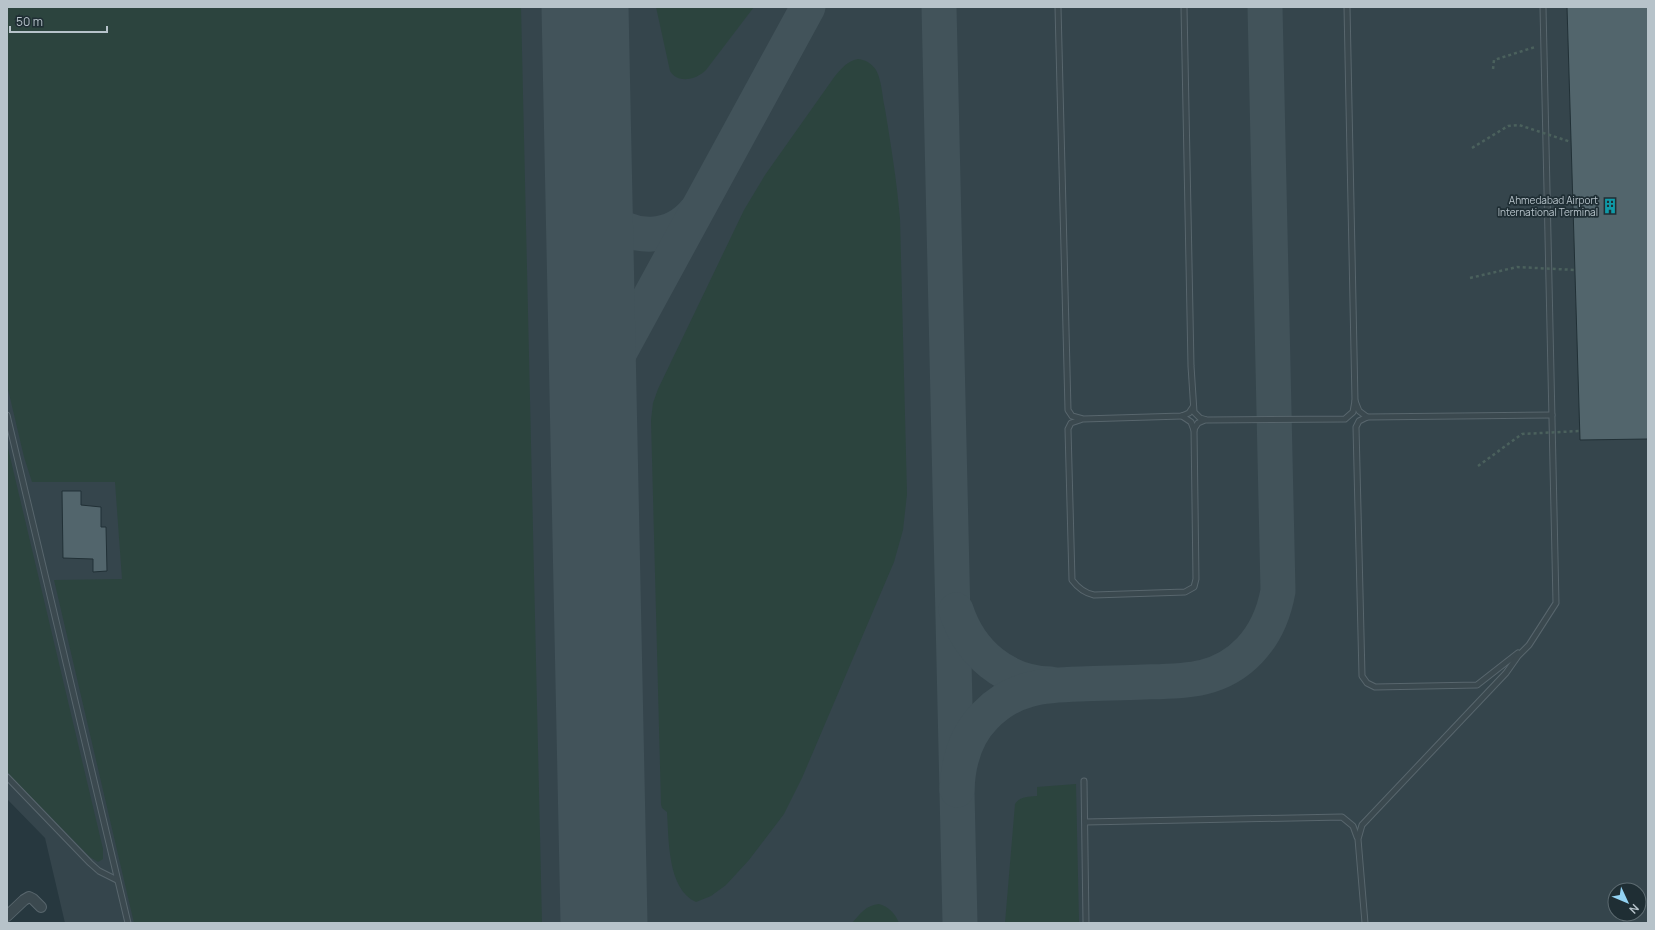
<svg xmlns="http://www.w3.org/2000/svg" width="1655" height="930" font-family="Manrope,sans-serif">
  <rect width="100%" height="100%" fill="#27383f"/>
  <path fill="#35454c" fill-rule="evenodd" d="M7,7H1648V923H65L45,838L7,799ZM1615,890H1639V914H1615Z"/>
  <g fill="#2c443e">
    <polygon points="7,7 521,7 542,923 134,923 54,580 122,579 115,482 32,482 24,457 7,385"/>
    <path d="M656,7H754L706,70C696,80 678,84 670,71Z"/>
    <path d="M858,59C866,60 871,63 876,70C882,81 882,96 885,109C891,146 897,182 900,219L907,494L903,530L894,562L802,778L784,814L749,860L726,885L711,896L696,902C667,889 669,839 667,812L662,808L661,804L651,420L653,403L658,389L744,210L765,175L835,76C842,68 847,61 858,59Z"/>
    <polygon points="7,444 103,849 103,859 98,862 90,857 7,772"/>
    <path d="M1076,784L1079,923H1005L1015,804C1020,796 1028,797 1037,796V787Z"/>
    <path d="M879,904C889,907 895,913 899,923H852C860,914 866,905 879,904Z"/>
  </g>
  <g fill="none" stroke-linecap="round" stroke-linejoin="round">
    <g stroke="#42535a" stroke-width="35">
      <polyline points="939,7 960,923"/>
      <path d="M588,183C589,188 589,194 591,199C594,205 600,211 605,216C632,241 672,241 696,211"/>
      <polyline points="593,419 598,392 808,7"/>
      <path d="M956,610C970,653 1005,683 1051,684"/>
      <path d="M957,790C958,762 965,736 985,716C1013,687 1043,685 1080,684C1101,683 1122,683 1144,682C1185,681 1220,682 1250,650C1266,633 1274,613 1278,591L1265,7"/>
    </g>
    <polyline stroke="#42535a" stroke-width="87" points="585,7 604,923"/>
  </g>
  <g fill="#52656c" stroke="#213036">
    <polygon points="1567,7 1648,7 1648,439 1580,440"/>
    <polygon points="62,491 81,491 81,505 101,507 101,527 106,527 107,571 93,572 93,559 63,558"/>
  </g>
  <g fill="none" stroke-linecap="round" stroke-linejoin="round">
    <defs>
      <g id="lane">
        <polyline points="1058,7 1068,410 1072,416 1083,419 1182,416 1189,413 1193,407"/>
        <polyline points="1184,7 1191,366 1194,412 1200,418 1207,420 1345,419 1353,412 1355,401"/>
        <polyline points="1347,7 1355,401 1359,411 1367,417"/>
        <polyline points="7,415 128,923"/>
        <polyline points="1182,416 1191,422 1194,430"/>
        <path d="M1080,420L1071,423L1068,429L1072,580C1078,588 1084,593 1094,595L1185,592L1194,587L1196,579L1194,429L1198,423L1205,420"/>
        <polyline points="1518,653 1477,685 1375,687 1367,683 1362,676 1356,427 1359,421 1367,417 1552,415"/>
        <polyline points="7,777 90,863 99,871 117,880"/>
        <polyline points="1084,781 1086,923"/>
        <polyline points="1085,822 1342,817 1353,826 1357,837"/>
        <polyline points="1365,923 1358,839 1362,825 1506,673 1518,656 1529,645 1556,603 1543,7"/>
      </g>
      <polyline id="street" points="7,916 24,900 29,897 33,899 41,907"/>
    </defs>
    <use href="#lane" stroke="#58666d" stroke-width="7"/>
    <use href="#street" stroke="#58666d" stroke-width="12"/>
    <polyline stroke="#4b615d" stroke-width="2.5" stroke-dasharray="3 3" stroke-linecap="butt" points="1493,69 1494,60 1535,47 1535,45"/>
    <use href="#lane" stroke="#3b494f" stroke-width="5"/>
    <use href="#street" stroke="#3b494f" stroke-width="10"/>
    <g stroke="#4b615d" stroke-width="2.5" stroke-dasharray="3 3" stroke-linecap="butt">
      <polyline points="1472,148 1508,126 1519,125 1571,142"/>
      <polyline points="1470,278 1517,267 1575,270"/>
      <polyline points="1478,466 1522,434 1579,431"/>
    </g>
  </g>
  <defs>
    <symbol id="building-bare" viewBox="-9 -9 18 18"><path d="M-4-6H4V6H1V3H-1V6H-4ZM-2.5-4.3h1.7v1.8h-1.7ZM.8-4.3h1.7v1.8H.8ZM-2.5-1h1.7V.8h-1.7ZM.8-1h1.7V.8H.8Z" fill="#0f9aa8" stroke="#1f2e34" stroke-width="2.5" paint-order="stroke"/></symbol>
  </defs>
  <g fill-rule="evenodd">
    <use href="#building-bare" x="1599" y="195" width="22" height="22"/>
  </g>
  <g text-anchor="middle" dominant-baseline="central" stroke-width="3.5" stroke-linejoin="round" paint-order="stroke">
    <g font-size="10" fill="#b7c3ca" stroke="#1f2e34" text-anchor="end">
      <text x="1598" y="200">Ahmedabad Airport<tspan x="1598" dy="12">International Terminal</tspan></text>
    </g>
  </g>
  <rect width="1655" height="930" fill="none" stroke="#b7c3ca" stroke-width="16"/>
  <g transform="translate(1627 902) rotate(134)"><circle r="19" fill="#1f2e34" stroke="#5c6a70"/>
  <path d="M0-3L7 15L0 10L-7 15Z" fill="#93d3f3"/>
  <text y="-6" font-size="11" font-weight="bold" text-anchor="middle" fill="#b7c3ca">N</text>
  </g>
  <path d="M10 26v6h97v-6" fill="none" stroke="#b7c3ca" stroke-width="2"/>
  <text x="16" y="26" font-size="12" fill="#b7c3ca" stroke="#1f2e34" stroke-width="3" paint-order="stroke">50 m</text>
</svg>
